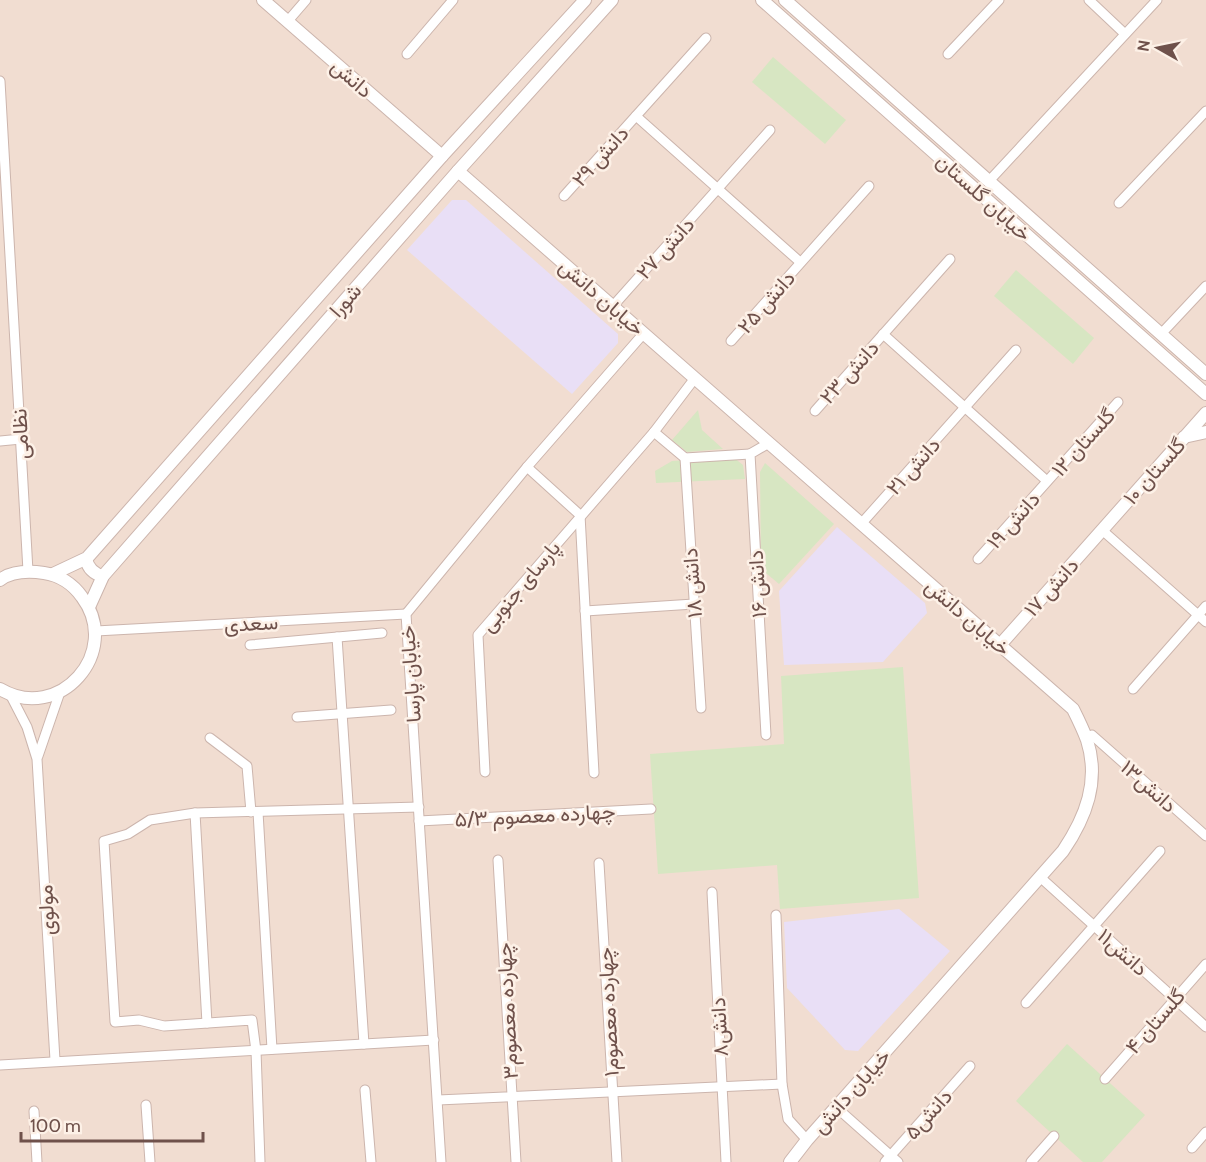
<svg xmlns="http://www.w3.org/2000/svg" width="1206" height="1162" font-family="Cabin,Vazirmatn,sans-serif">
  <rect width="100%" height="100%" fill="#faece2"/>
  <rect fill="#f1ddd1" x="0" y="0" width="1206" height="1162"/>
  <g fill="#e9dff6">
    <polygon points="452,200 466,200 618,334 618,343 572,394 407,250"/>
    <polygon points="837,527 925,603 927,613 883,662 784,665 779,591"/>
    <polygon points="899,909 950,951 858,1051 845,1050 787,988 784,922"/>
  </g>
  <g fill="#d7e6c2">
    <polygon points="773,57 846,120 825,144 752,82"/>
    <polygon points="1016,270 1094,338 1073,364 994,296"/>
    <polygon points="698,410 702,430 723,449 687,452 672,440"/>
    <polygon points="733,457 743,465 745,479 656,483 655,471 672,461"/>
    <polygon points="765,463 834,524 779,584 761,569 760,472"/>
    <polygon points="903,667 919,898 780,909 777,865 658,874 650,754 784,744 781,676"/>
    <polygon points="1067,1044 1145,1115 1102,1162 1083,1162 1016,1101"/>
  </g>
  <g fill="none" stroke-linecap="round" stroke-linejoin="round">
    <defs>
      <g id="minor">
        <polyline points="1089,0 1125,34"/>
        <polyline points="287,22 306,0"/>
        <polyline points="407,54 453,0"/>
        <polyline points="948,54 999,0"/>
        <polyline points="0,81 28,571"/>
        <polyline points="636,116 800,262"/>
        <polyline points="989,181 1157,0"/>
        <polyline points="564,196 706,38"/>
        <polyline points="1119,203 1206,111"/>
        <polyline points="613,306 770,130"/>
        <polyline points="883,334 1047,481"/>
        <polyline points="1161,334 1206,286"/>
        <polyline points="731,341 869,186"/>
        <polyline points="815,411 950,259"/>
        <polyline points="654,432 685,458 750,454"/>
        <polyline points="0,441 21,439"/>
        <polyline points="685,458 701,708"/>
        <polyline points="527,467 580,515 594,773"/>
        <polyline points="861,524 1016,350"/>
        <polyline points="1102,530 1206,622"/>
        <polyline points="978,559 1118,402"/>
        <polyline points="585,611 694,604"/>
        <polyline points="96,631 406,614"/>
        <polyline points="337,637 364,1044"/>
        <polyline points="250,645 382,633"/>
        <polyline points="1133,689 1206,606"/>
        <polyline points="11,696 27,727 37,759 55,1060"/>
        <polyline points="297,717 391,710"/>
        <polyline points="766,735 750,454 769,443"/>
        <polyline points="1092,735 1206,836"/>
        <polyline points="210,738 247,766 251,812"/>
        <polyline points="38,756 60,692"/>
        <polyline points="485,772 478,635 654,432 695,378"/>
        <polyline points="258,812 272,1049"/>
        <polyline points="195,813 207,1023"/>
        <polyline points="419,821 651,809"/>
        <polyline points="498,860 516,1162"/>
        <polyline points="599,863 617,1162"/>
        <polyline points="1040,877 1206,1027"/>
        <polyline points="712,892 726,1162"/>
        <polyline points="776,915 782,1084 788,1119 807,1140"/>
        <polyline points="1026,1003 1160,851"/>
        <polyline points="0,1065 434,1040"/>
        <polyline points="1105,1079 1206,964"/>
        <polyline points="365,1090 371,1162"/>
        <polyline points="438,1100 782,1084"/>
        <polyline points="146,1105 150,1162"/>
        <polyline points="837,1108 898,1162"/>
        <polyline points="34,1111 37,1162"/>
        <polyline points="1192,1148 1206,1132"/>
        <polyline points="260,1162 256,1051 252,1020 164,1026 139,1020 115,1022 104,841 128,834 150,820 195,813 419,807"/>
        <polyline points="441,1162 406,614 527,467 644,333"/>
        <polyline points="885,1162 970,1066"/>
        <polyline points="1031,1162 1054,1136"/>
      </g>
      <g id="tertiary">
        <polyline points="263,0 442,156"/>
        <polyline points="762,0 1206,394"/>
        <polyline points="785,0 1206,374"/>
        <path d="M458,171L1073,709C1078,719 1083,729 1087,740C1100,781 1086,817 1063,851L807,1140L790,1162"/>
        <polyline points="1184,437 1206,432"/>
        <path d="M86,559C88,568 94,574 103,576"/>
        <polyline points="53,574 87,558 442,156 585,0"/>
        <path d="M0,580C12,571 30,571 44,573C59,575 73,584 82,597C123,652 59,724 0,689"/>
        <polyline points="89,607 103,576 458,171 612,0"/>
        <polyline points="1000,645 1206,413"/>
      </g>
    </defs>
    <use href="#minor" stroke="#ccb5ad" stroke-width="11"/>
    <use href="#tertiary" stroke="#ccb5ad" stroke-width="14"/>
    <use href="#minor" stroke="#fff" stroke-width="9"/>
    <use href="#tertiary" stroke="#fff" stroke-width="12"/>
  </g>
  <g text-anchor="middle" dominant-baseline="central" stroke-width="5" stroke-linejoin="round" paint-order="stroke">
    <g font-size="21" fill="#6f514b" stroke="#fdf1e7">
      <text transform="translate(352 78) rotate(41)">دانش</text>
      <text transform="translate(600 156) rotate(-48)">دانش ۲۹</text>
      <text transform="translate(984 197) rotate(42)">خیابان گلستان</text>
      <text transform="translate(665 248) rotate(-48)">دانش ۲۷</text>
      <text transform="translate(602 297) rotate(41)">خیابان دانش</text>
      <text transform="translate(345 300) rotate(-49)">شورا</text>
      <text transform="translate(766 302) rotate(-49)">دانش ۲۵</text>
      <text transform="translate(849 372) rotate(-48)">دانش ۲۳</text>
      <text transform="translate(20 434) rotate(-93)">نظامی</text>
      <text transform="translate(1083 442) rotate(-48)">گلستان ۱۲</text>
      <text transform="translate(913 466) rotate(-48)">دانش ۲۱</text>
      <text transform="translate(1154 471) rotate(-48)">گلستان ۱۰</text>
      <text transform="translate(1013 520) rotate(-48)">دانش ۱۹</text>
      <text transform="translate(692 583) rotate(-94)">دانش ۱۸</text>
      <text transform="translate(757 584) rotate(-93)">دانش ۱۶</text>
      <text transform="translate(520 586) rotate(-50)">پارسای جنوبی</text>
      <text transform="translate(1051 587) rotate(-48)">دانش ۱۷</text>
      <text transform="translate(968 617) rotate(41)">خیابان دانش</text>
      <text transform="translate(251 623) rotate(-3)">سعدی</text>
      <text transform="translate(410 674) rotate(-94)">خیابان پارسا</text>
      <text transform="translate(1149 786) rotate(42)">دانش۱۳</text>
      <text transform="translate(535 815) rotate(-3)">چهارده معصوم ۵/۳</text>
      <text transform="translate(46 910) rotate(-93)">مولوی</text>
      <text transform="translate(1123 952) rotate(42)">دانش۱۱</text>
      <text transform="translate(507 1011) rotate(-93)">چهارده معصوم۳</text>
      <text transform="translate(608 1012) rotate(-93)">چهارده معصوم۱</text>
      <text transform="translate(1155 1021) rotate(-49)">گلستان ۴</text>
      <text transform="translate(719 1027) rotate(-93)">دانش۸</text>
      <text transform="translate(851 1091) rotate(-48)">خیابان دانش</text>
      <text transform="translate(928 1114) rotate(-48)">دانش۵</text>
    </g>
  </g>
  <g transform="translate(1158 48) rotate(279)" stroke="#fdf1e7" stroke-width="4.5" paint-order="stroke">
  <path d="M0-4.5L10 22L0 15L-10 22Z" fill="#6f514b"/>
  <text y="-9" font-size="16" font-weight="bold" text-anchor="middle" fill="#6f514b">N</text>
  </g>
  <path d="M21 1132v9h182v-9" fill="none" stroke="#6f514b" stroke-width="3"/>
  <text x="30" y="1132" font-size="18" fill="#6f514b" stroke="#fdf1e7" stroke-width="4.5" paint-order="stroke">100 m</text>
</svg>
